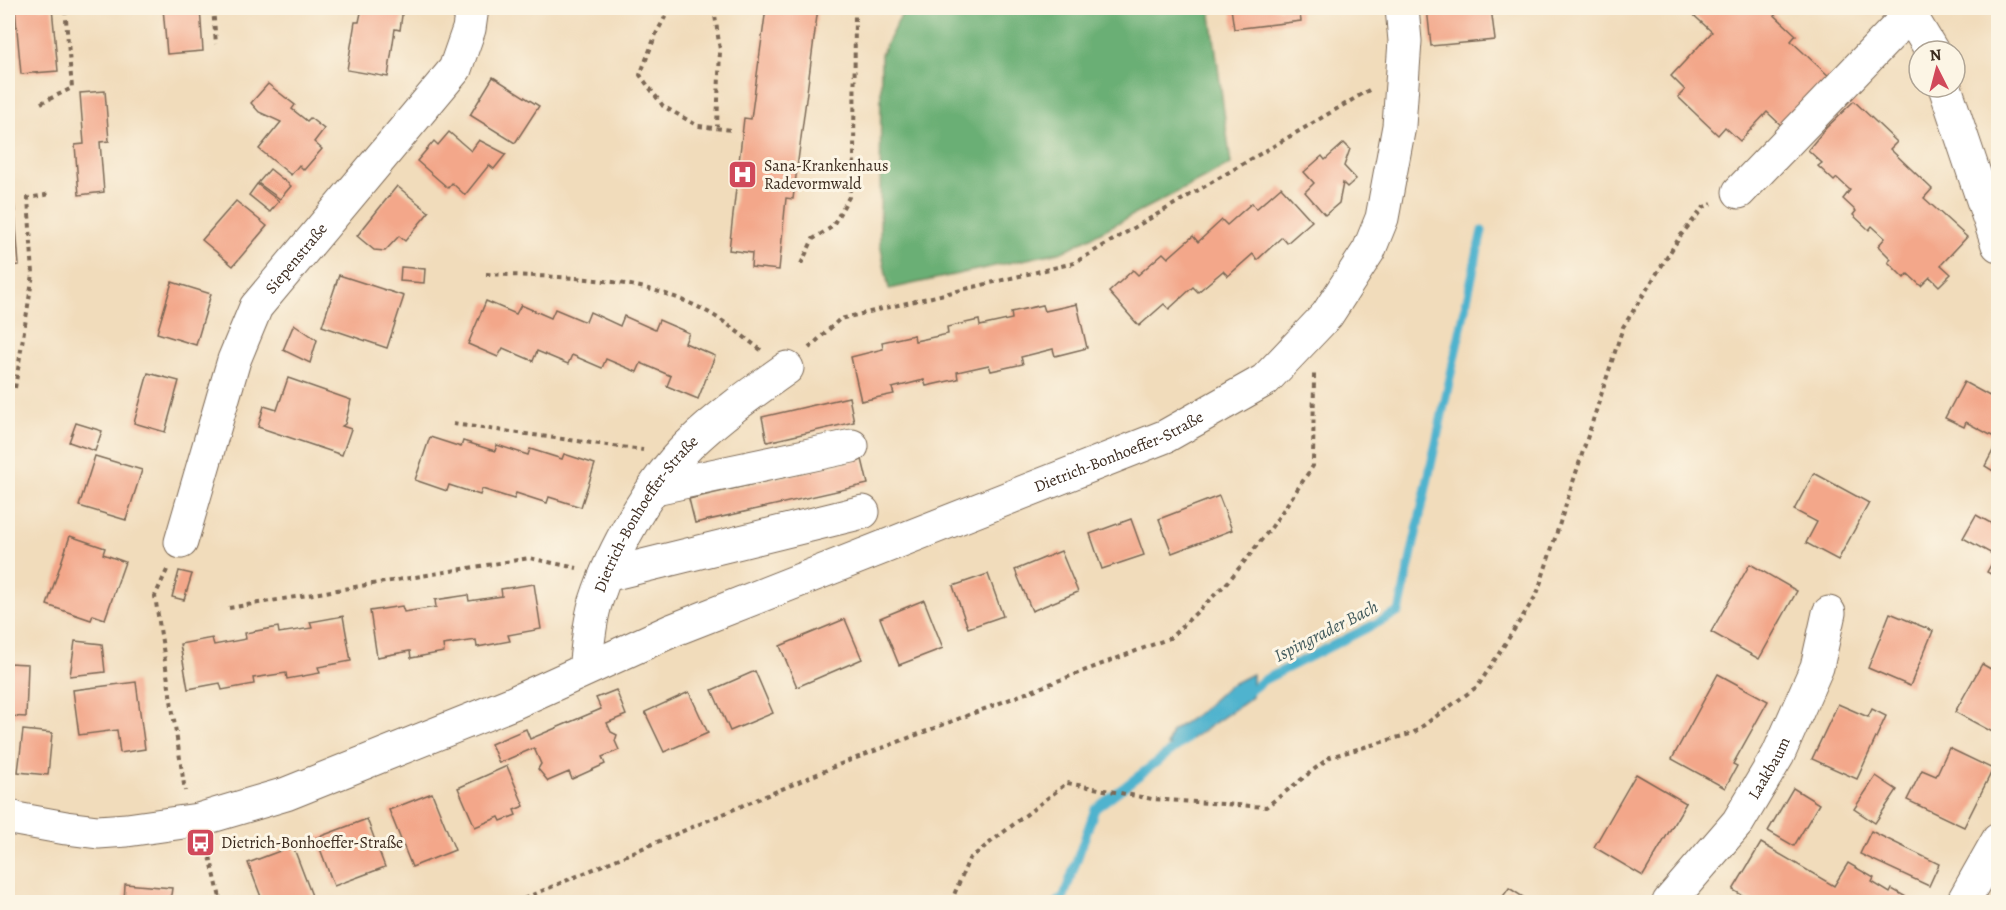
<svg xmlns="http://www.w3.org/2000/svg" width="2006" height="910" font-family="Alegreya,serif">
  <rect width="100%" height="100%" fill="#fcf5e5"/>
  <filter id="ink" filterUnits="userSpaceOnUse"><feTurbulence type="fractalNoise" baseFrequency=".0167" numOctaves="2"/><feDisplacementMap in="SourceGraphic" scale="12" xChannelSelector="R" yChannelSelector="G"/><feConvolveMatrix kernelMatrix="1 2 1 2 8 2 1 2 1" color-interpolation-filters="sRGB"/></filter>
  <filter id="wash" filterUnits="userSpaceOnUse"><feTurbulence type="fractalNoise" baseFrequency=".008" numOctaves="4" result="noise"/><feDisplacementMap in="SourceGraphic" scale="24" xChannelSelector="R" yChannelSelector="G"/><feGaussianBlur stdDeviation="1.35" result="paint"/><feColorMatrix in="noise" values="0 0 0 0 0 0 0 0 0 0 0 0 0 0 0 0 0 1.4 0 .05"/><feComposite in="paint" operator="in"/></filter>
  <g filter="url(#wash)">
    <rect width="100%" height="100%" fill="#f1dcbb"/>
    <polygon fill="#6aaf74" stroke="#526c49" stroke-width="1.5" points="905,8 1210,8 1231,164 1064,251 889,289 880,243 881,54"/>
    <polygon fill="#4fb3ce" stroke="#456e76" stroke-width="1.5" points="1252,674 1252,697 1181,746 1167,746 1172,731 1200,712 1228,686"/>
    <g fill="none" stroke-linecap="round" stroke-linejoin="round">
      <g stroke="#4fb3ce" stroke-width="9">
        <polyline points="1243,696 1264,680 1399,612 1482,231"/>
        <polyline points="1057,902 1064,896 1095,809 1187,739"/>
      </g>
    </g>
    <g id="blocks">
      <g fill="#f3a78a">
        <polygon points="15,8 52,8 58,71 21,74"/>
        <polygon points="163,8 200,8 203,51 167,54"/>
        <polygon points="362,8 403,8 400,30 395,29 388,77 347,70 355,22 359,22"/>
        <polygon points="766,8 818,8 793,199 786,198 779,270 751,267 752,253 729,250 744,118 751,119"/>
        <polygon points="1231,8 1299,8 1301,21 1234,29"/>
        <polygon points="1427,8 1491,8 1495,40 1431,46"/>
        <polygon points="1686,8 1767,8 1796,35 1791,41 1831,78 1784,128 1767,112 1740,141 1725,127 1718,135 1678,97 1685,90 1671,76 1712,32"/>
        <polygon points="493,77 539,106 515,143 470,115"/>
        <polygon points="268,84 295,105 292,109 307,121 310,118 324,129 314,142 322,149 304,170 299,165 291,175 259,149 281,122 259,112 251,103"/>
        <polygon points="105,91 109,141 100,142 104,192 79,195 75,145 84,144 80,93"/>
        <polygon points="1854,101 1897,142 1890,149 1932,189 1924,198 1967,237 1941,265 1951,274 1939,286 1930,277 1921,286 1908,274 1904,278 1888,262 1891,259 1878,246 1885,238 1872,226 1869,230 1853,215 1856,211 1843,199 1850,190 1837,178 1834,181 1818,166 1822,163 1808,150 1826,128"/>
        <polygon points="449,132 471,151 479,140 506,154 494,169 489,165 465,195 452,183 448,188 417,161 434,141 438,145"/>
        <polygon points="1344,143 1350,149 1344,166 1356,179 1347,187 1343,183 1339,203 1325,215 1305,192 1314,183 1304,172 1322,156 1325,160"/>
        <polygon points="10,150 19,265 8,266 8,151"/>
        <polygon points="270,169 291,186 280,199 258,183"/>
        <polygon points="257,184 279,201 270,212 249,195"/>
        <polygon points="397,186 429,212 405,241 399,236 385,251 374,250 357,236"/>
        <polygon points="1281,187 1312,221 1287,243 1282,237 1257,260 1253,254 1228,276 1223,271 1198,292 1193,287 1169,309 1164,304 1139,326 1109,292 1133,270 1138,275 1163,253 1168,258 1193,236 1198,242 1222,220 1227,225 1252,203 1256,209"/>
        <polygon points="236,201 267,226 233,266 202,240"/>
        <polygon points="401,267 425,269 424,283 400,281"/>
        <polygon points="339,275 404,296 387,348 322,326"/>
        <polygon points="172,282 211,294 196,345 157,333"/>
        <polygon points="486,301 516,314 521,305 551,318 555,309 586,322 590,312 620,326 624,316 655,330 659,320 689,333 685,343 715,356 698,399 667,386 671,376 641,363 637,372 606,359 602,368 572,355 568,364 537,351 533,361 503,348 498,357 468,344"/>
        <polygon points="1077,304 1087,348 1055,356 1053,349 1021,357 1023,364 991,371 989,365 957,372 958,379 926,386 924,380 892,388 894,394 861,401 851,357 883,349 882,342 914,335 915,341 948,334 947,327 979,320 980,326 1012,319 1011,312 1043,305 1045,311"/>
        <polygon points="294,324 317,340 310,363 283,350"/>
        <polygon points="148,373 179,381 165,432 134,423"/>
        <polygon points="288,378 351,400 345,424 342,426 351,429 342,455 258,427 264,406 277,410"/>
        <polygon points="1964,382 1995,399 1998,394 1998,428 1994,437 1966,422 1964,427 1945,418"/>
        <polygon points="849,397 854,422 767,442 762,417"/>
        <polygon points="76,423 102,431 95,451 69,442"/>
        <polygon points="430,437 461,447 463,441 495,451 497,445 528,455 530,449 562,459 564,454 595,464 581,507 549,497 547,503 516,493 514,499 482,489 480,495 449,485 447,491 415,480"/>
        <polygon points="1998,441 1998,474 1985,466"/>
        <polygon points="95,456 142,470 126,520 79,506"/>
        <polygon points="862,459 868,484 695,523 689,499"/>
        <polygon points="1814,473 1869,503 1838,560 1806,543 1817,522 1794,510"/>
        <polygon points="1219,496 1232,530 1172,553 1159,519"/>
        <polygon points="1976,515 1998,527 1998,578 1987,572 1996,556 1963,538"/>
        <polygon points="1131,519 1144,555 1102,569 1090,534"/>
        <polygon points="70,536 105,548 103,554 125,562 105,619 93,615 91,620 47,605"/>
        <polygon points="1061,551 1078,592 1032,611 1015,570"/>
        <polygon points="1750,564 1797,591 1759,659 1711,632"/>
        <polygon points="179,571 192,574 184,600 172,597"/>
        <polygon points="988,574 1003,616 968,628 953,586"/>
        <polygon points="534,584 541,629 508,635 510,641 477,647 476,640 443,645 444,652 411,658 410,651 377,657 370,611 402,606 404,612 436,607 435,600 468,595 469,601 502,596 501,589"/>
        <polygon points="924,600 943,648 899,665 880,618"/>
        <polygon points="1890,613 1933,631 1910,686 1868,668"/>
        <polygon points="343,616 351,661 318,667 320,673 287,679 286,673 253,678 254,684 222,690 220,683 188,689 180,644 212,638 214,645 246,639 245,633 278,627 279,633 312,628 310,622"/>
        <polygon points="845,619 862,659 797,687 780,646"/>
        <polygon points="75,641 102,644 105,672 70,676"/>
        <polygon points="8,663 28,664 26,717 8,716"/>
        <polygon points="1982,664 1998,673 1998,729 1996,734 1955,712"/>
        <polygon points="755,671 773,713 730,731 712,690"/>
        <polygon points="1718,674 1768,701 1733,764 1737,766 1725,788 1672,759"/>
        <polygon points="136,682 145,749 120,753 117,730 79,735 73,690"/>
        <polygon points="616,690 626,715 607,723 611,732 617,735 615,741 619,750 602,757 605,764 572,779 569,772 548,781 538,769 541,764 534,748 499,763 491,744 526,729 530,739 601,709 596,698"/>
        <polygon points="689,692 708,733 664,752 645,712"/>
        <polygon points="1838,704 1868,717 1872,709 1886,716 1857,779 1812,759"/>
        <polygon points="23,730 52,733 48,775 18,772"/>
        <polygon points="1949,748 1993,769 1964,827 1907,800 1922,770 1936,776"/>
        <polygon points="507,766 524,806 514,810 516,815 501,821 499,817 475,827 458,788"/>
        <polygon points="1636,774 1686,803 1643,876 1594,847"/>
        <polygon points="1876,776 1897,790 1875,823 1854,809"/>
        <polygon points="1793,788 1819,804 1794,846 1768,831"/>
        <polygon points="432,793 455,850 412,867 389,810"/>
        <polygon points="367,819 385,867 334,886 316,838"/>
        <polygon points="1871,831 1939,864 1929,886 1860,854"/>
        <polygon points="1761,843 1834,886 1848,863 1874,878 1872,882 1890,893 1892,889 1915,902 1754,902 1733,890"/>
        <polygon points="293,846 314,901 263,902 248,863"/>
        <polygon points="125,884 172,888 170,902 124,902"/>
        <polygon points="1509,888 1531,902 1499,902"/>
      </g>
    </g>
  </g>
  <g filter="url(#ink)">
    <use href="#blocks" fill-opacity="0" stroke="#7b6855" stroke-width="1.5"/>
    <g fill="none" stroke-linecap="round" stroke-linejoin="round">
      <defs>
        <g id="minor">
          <polyline points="1906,8 1932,51"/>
          <polyline points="1945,87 1998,245"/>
          <polyline points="1739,192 1911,13"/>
          <polyline points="655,488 852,446"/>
          <path id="s1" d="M181,542L234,360L256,307L455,69L469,29L472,8"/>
          <polyline points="606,575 863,512"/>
          <path id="s2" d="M585,669C588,647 589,622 596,601C612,551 651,482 689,445C719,416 753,392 787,368"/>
          <path id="s3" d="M8,815L16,819L66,828L98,832L127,830L198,820L286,794L513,703L673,630L1166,436L1265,380L1327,315L1369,250L1382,218L1399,126L1405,41L1402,8"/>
          <path id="s4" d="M1669,902L1738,822L1778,755L1817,667L1829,613"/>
          <polyline points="1963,902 1998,840"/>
        </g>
      </defs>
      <use href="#minor" stroke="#7b6855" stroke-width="35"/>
      <g stroke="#7b6855" stroke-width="4" stroke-dasharray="4.5 4.5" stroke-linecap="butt">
        <polyline points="213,8 216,44"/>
        <polyline points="670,8 656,34 640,75 663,106 698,126 732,130"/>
        <polyline points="714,8 720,50 717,126"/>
        <polyline points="41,103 72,88 65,8"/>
        <polyline points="801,264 813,239 832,227 849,197 854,161 855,8"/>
        <path d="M486,274C564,278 643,274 713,315C730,325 745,338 761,350"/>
        <polyline points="809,348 840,319 1074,263 1369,90"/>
        <polyline points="15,388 33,274 28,198 51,194"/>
        <polyline points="453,424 643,450"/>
        <polyline points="167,570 155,596 185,791"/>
        <polyline points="229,608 529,558 577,568"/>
        <polyline points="208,848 221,902"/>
        <polyline points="516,902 843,763 1170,638 1227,583 1271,528 1313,466 1314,374"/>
        <polyline points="951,902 969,859 1067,783 1152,799 1266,807 1330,757 1413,733 1478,686 1537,594 1623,327 1681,235 1704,207 1712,204"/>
      </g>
      <use href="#minor" stroke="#fff" stroke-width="33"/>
    </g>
  </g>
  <defs>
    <symbol id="hospital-square" viewBox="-11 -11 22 22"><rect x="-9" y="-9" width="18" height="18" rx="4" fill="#d1495b" stroke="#fcf5e5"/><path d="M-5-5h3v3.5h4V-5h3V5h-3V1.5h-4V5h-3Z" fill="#fff"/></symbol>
    <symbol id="bus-square" viewBox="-11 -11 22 22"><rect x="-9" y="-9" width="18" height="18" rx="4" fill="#d1495b" stroke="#fcf5e5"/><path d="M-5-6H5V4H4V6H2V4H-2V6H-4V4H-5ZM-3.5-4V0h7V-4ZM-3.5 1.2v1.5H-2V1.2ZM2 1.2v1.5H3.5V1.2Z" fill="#fff"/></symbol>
  </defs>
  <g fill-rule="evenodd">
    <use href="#hospital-square" x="726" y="158" width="33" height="33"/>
    <use href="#bus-square" x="184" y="826" width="33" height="33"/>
  </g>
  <g text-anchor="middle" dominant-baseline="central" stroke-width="6" stroke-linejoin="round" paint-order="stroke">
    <g font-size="16" fill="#3b2a1e" stroke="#fcf5e5" text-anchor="start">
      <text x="764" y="166">Sana-Krankenhaus<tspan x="764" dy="18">Radevormwald</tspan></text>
      <text x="221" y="843">Dietrich-Bonhoeffer-Straße</text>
    </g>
    <g font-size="16" fill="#3b2a1e" stroke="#fcf5e5">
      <text stroke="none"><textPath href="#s1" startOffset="310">Siepenstraße</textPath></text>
      <text stroke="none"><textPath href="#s3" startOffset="1185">Dietrich-Bonhoeffer-Straße</textPath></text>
      <text stroke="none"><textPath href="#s2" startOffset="170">Dietrich-Bonhoeffer-Straße</textPath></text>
      <text stroke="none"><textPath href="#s4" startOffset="168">Laakbaum</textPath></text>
    </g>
    <g font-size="18" font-style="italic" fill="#425a5c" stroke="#fcf5e5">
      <text transform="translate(1326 631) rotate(-27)">Ispingrader Bach</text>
    </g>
  </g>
  <rect width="2006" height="910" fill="none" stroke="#fcf5e5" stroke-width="30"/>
  <g transform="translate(1937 69) rotate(354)"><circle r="28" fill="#fcf5e5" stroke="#afa495" stroke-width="1.5"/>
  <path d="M0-4.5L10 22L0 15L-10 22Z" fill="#d1495b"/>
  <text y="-9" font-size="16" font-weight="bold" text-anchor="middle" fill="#3b2a1e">N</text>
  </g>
</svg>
